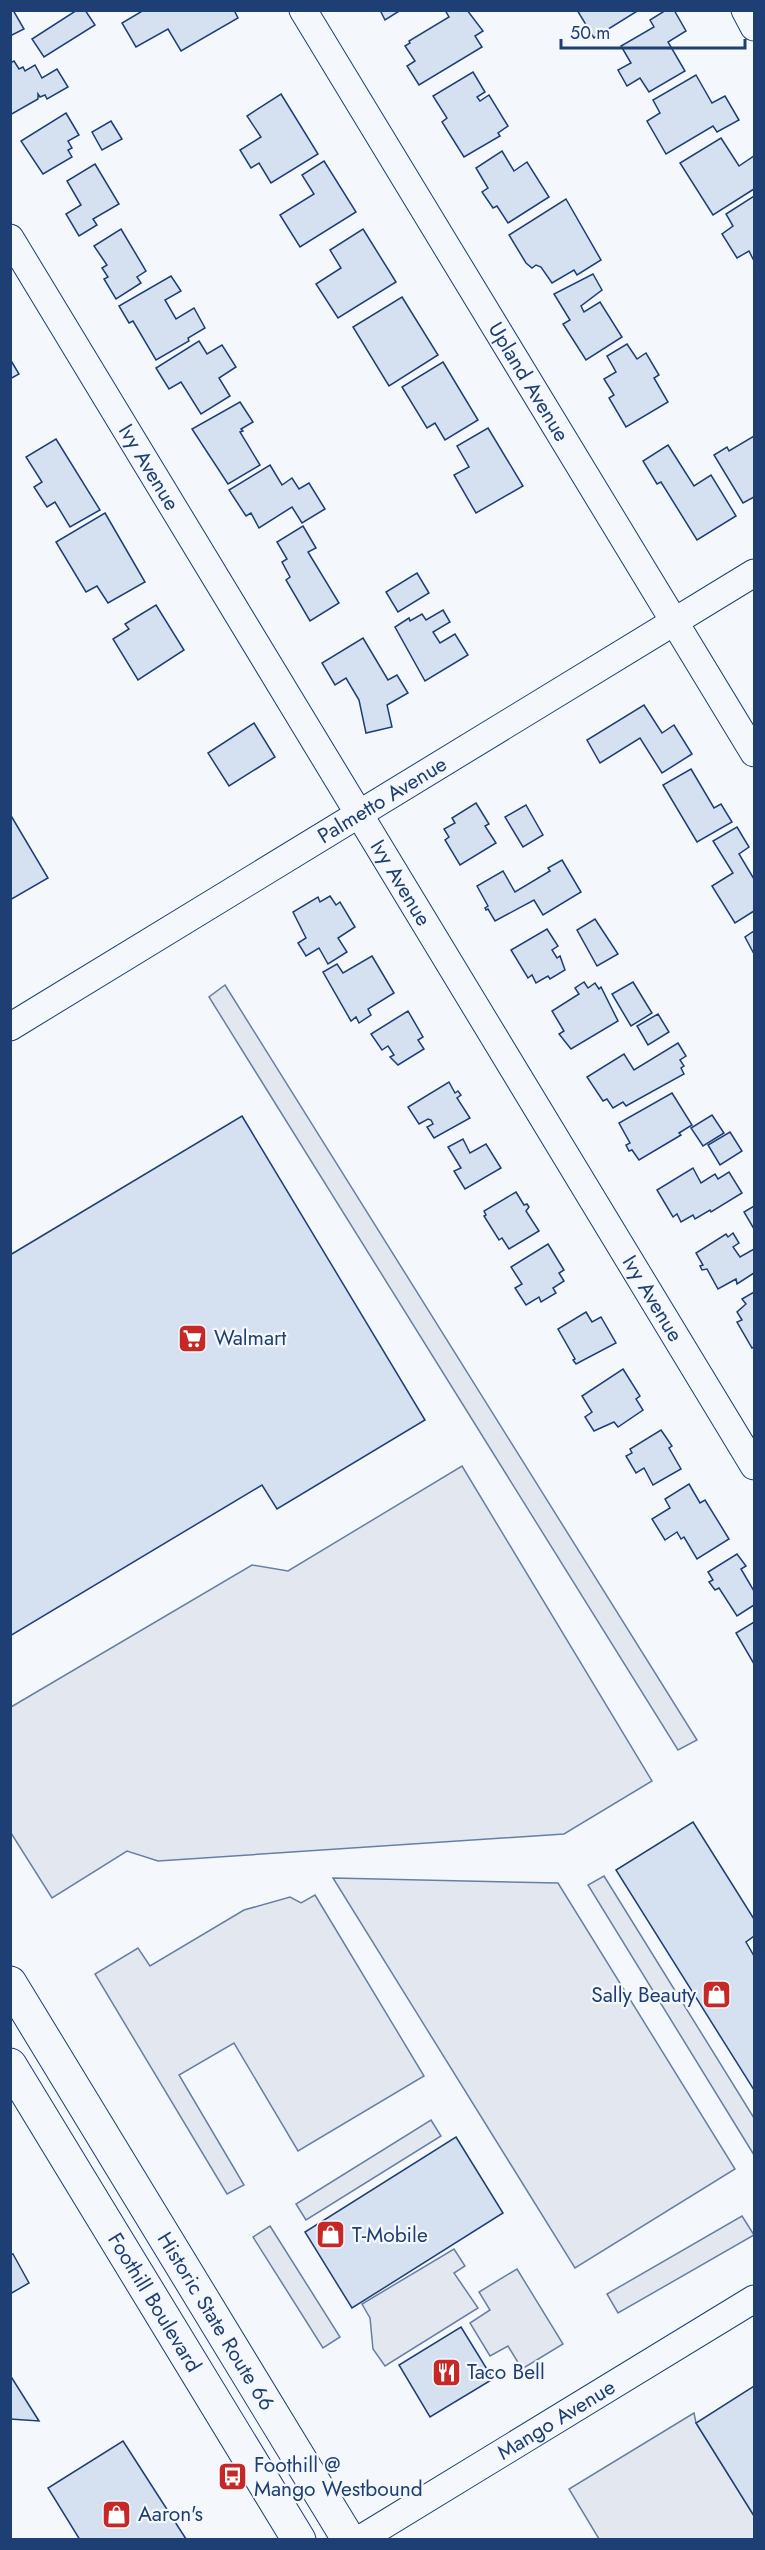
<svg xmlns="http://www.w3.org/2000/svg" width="765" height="2550" font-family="Jost,sans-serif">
  <rect width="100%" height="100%" fill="#f4f7fb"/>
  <g fill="#e3e8f0" stroke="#687fa3" stroke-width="1.5">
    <polygon points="225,985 697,1740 678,1750 209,997"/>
    <polygon points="462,1466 652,1781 564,1834 158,1861 127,1851 52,1898 11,1833 11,1707 252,1565 288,1571"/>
    <polygon points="604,1876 754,2118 754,2155 588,1885"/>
    <polygon points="333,1878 558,1883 735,2169 575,2268"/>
    <polygon points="315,1895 424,2076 298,2151 234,2043 179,2075 244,2185 227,2194 95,1974 138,1948 150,1966 244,1910 290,1897 301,1903"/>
    <polygon points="431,2120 441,2136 306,2220 296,2204"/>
    <polygon points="742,2216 754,2235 618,2313 607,2294"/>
    <polygon points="270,2226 340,2337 323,2348 253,2237"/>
    <polygon points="454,2249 465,2266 454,2273 478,2308 385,2366 373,2349 370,2318 362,2304"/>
    <polygon points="517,2269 563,2344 522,2369 508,2346 490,2356 470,2323 490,2310 479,2292"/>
    <polygon points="694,2413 696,2423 754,2516 754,2539 599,2539 569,2489"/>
  </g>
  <g fill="#d5e0f0" stroke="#1d3f73" stroke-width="1.5">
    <polygon points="10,10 13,10 24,29 10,36"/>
    <polygon points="77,10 85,10 95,25 44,57 32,39"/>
    <polygon points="144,10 234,10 238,18 181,51 168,29 136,47 122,23"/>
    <polygon points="380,10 401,10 385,20"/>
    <polygon points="445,10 467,10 483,31 475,36 482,47 419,85 407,66 415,61 405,46 410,43 409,41 449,17"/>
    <polygon points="577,10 639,10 594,38"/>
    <polygon points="666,10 674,10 686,31 668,42 685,71 649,92 640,78 627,86 618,70 631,63 621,46 654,27 650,20"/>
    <polygon points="14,61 19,69 23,67 25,71 35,65 42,78 57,69 68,87 47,99 45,95 40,97 38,94 38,99 10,115 10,63"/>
    <polygon points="473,72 485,92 477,97 480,101 489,95 508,126 498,133 500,136 464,157 442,122 447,118 433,96"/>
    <polygon points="696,75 712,103 725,96 739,120 717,132 713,126 666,154 647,121 660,113 653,100"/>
    <polygon points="281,94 318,154 271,183 259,163 251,168 240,150 261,137 247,116"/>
    <polygon points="66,113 79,135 68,141 72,148 68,150 72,157 43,174 21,141"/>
    <polygon points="111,121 122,139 102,150 92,132"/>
    <polygon points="721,138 739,166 754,156 754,189 713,215 680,163"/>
    <polygon points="502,151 514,171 527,162 549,197 508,223 497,206 493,208 482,192 488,188 476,168"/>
    <polygon points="324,161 356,212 300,247 280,215 314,194 302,175"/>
    <polygon points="95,164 119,204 93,219 97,225 79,236 66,214 81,205 67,181"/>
    <polygon points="754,196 754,261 749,251 737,258 722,234 733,226 726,214"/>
    <polygon points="566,199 601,260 577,275 574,270 552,283 541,267 536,265 532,268 526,263 509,235"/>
    <polygon points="121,229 146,271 137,277 141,283 116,299 104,279 108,277 102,268 107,265 94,246"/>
    <polygon points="363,229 396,282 338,318 316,284 341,268 330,250"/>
    <polygon points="593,274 602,290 581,306 584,312 600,302 622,337 586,360 563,324 570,320 554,294"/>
    <polygon points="171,276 181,291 165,300 176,319 194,308 205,328 188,338 189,341 156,360 133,321 129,323 119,306"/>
    <polygon points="402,297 438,355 389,386 353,327"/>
    <polygon points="199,341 207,354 222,345 236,367 219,378 230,396 201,414 181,382 169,389 156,368"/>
    <polygon points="627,344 637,359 646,353 659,375 654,378 668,402 626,427 609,398 614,395 604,379 616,372 607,356"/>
    <polygon points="10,359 19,374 10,379"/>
    <polygon points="443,362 478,420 445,440 435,423 427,428 402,387"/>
    <polygon points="240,402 253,422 241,429 243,431 240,432 260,465 228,484 192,429"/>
    <polygon points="488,428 523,486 476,513 454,475 469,467 457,446"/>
    <polygon points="754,436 754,497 743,503 714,455 727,447 729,451"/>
    <polygon points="56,439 100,510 70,527 55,502 47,507 34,487 42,482 26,457"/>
    <polygon points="668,445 694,486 711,475 736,516 697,540 661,482 657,484 643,461"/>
    <polygon points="270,465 282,485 292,478 299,489 309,483 325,509 302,523 292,507 259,528 251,513 246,516 229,490"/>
    <polygon points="105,513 145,582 108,603 97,586 86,592 56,542"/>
    <polygon points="303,526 316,548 308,552 339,603 310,621 286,580 290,577 282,562 287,559 277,542"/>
    <polygon points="417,573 429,593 398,612 386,592"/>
    <polygon points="156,605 184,650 138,680 113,639 129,629 125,624"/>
    <polygon points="443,610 450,622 433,632 440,643 455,634 468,655 425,681 395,627 409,618 410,621 422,614 426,620"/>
    <polygon points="363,638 388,680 397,675 408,693 387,705 392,727 366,733 359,700 346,678 335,685 322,663"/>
    <polygon points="644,705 662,733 674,725 692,754 662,773 640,738 600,763 587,740"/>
    <polygon points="254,723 275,757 229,786 208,753"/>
    <polygon points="691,769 714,808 721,804 732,822 697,842 663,785"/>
    <polygon points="476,803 489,824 485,826 496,843 460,865 445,840 449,837 444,829 455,823 452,818"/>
    <polygon points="526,805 543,835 523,847 505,817"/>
    <polygon points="10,814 48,878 10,900"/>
    <polygon points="737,827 749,847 739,854 754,879 754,911 735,923 712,886 733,873 713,841"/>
    <polygon points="562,860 581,892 543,915 534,900 495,921 488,909 486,910 485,908 488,906 477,886 503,871 515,892 550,871 548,868"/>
    <polygon points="330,896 336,905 340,902 355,927 338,938 347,952 328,964 319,948 306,956 298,943 306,938 293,912 318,897 320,902"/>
    <polygon points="595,919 618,954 597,966 577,930"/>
    <polygon points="547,929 558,946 552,950 557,958 560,956 565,970 550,979 548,976 536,983 532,975 528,978 511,950"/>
    <polygon points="754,931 754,954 745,937"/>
    <polygon points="372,956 394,993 368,1009 371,1015 359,1023 356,1017 351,1021 323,972 337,964 343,973"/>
    <polygon points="584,982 588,988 595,983 599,989 601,987 618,1021 571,1049 559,1034 564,1031 552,1011 579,994 575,988"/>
    <polygon points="633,982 652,1013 631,1026 612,994"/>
    <polygon points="408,1011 423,1037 418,1040 424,1049 398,1065 390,1057 394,1055 388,1046 382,1050 371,1034"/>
    <polygon points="658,1014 669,1032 648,1045 637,1026"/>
    <polygon points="678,1043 686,1056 680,1060 684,1066 681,1068 684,1074 626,1106 623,1102 613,1108 607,1099 603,1101 587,1077 624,1054 634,1070"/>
    <polygon points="449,1082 455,1093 458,1091 461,1095 457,1098 470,1118 434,1138 427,1127 433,1124 431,1120 428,1119 419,1124 408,1107"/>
    <polygon points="672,1093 692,1125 679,1133 681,1135 639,1160 632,1150 629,1151 626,1145 630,1143 619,1123"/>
    <polygon points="712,1115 724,1133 703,1146 691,1128"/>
    <polygon points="242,1116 425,1420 277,1509 262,1485 10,1636 10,1255"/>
    <polygon points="730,1132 742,1151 720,1165 708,1145"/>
    <polygon points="463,1139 470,1153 486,1144 501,1168 465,1189 454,1171 461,1168 448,1147"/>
    <polygon points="693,1168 701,1183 715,1174 718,1179 729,1172 742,1193 711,1212 710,1210 695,1219 693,1215 681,1222 677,1214 673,1217 657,1190"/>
    <polygon points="516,1192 524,1205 527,1204 529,1207 526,1211 539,1231 509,1249 502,1238 499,1240 484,1216 486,1215 484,1211"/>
    <polygon points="754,1206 754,1229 744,1212"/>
    <polygon points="733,1233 739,1243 733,1247 740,1257 754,1249 754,1273 737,1284 736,1279 718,1289 707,1269 702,1270 700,1266 703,1265 696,1253 726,1234 728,1237"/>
    <polygon points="548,1244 564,1270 559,1273 564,1281 553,1288 556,1293 541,1302 539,1297 526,1305 515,1288 522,1284 511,1267"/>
    <polygon points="754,1292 754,1347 752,1348 737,1322 742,1320 737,1312 746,1304 742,1299"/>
    <polygon points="586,1312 592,1322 601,1317 616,1343 576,1364 573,1360 575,1359 558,1329"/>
    <polygon points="623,1369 640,1396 636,1399 643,1410 618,1427 614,1422 594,1431 585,1417 592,1412 582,1396"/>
    <polygon points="661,1430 672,1446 669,1448 681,1469 653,1485 644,1468 636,1473 626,1456 632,1453 630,1449"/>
    <polygon points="689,1484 700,1503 705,1500 729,1539 697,1559 684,1537 681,1539 677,1532 665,1540 652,1519 670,1508 665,1499"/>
    <polygon points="737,1554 746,1566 741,1569 754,1591 754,1605 737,1616 719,1588 715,1590 709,1582 713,1580 708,1572"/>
    <polygon points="754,1622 754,1664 736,1633"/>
    <polygon points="693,1822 754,1919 754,1936 746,1942 754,1956 754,2090 616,1870"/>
    <polygon points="456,2137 503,2213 352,2308 305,2232"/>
    <polygon points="13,2254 29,2283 10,2294 10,2255"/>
    <polygon points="461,2327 493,2379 430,2417 399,2365"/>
    <polygon points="10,2375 39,2421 10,2419"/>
    <polygon points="754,2386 754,2516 696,2423"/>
    <polygon points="123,2441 186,2539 185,2540 80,2540 48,2488"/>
  </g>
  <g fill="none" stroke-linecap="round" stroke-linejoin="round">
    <defs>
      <g id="minor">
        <path id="s1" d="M303,10L754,753"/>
        <polyline points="745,10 754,27"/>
        <path id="s2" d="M10,238L754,1466"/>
        <path id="s3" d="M10,1027L754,573"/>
        <path id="s4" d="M359,2540L754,2299"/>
      </g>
      <g id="major">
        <path id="s5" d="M10,1983L349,2540"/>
        <path id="s6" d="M10,2065L299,2540"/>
      </g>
    </defs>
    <use href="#minor" stroke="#1d3f73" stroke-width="29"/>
    <use href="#major" stroke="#1d3f73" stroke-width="35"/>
    <use href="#minor" stroke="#f4f7fb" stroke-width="27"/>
    <use href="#major" stroke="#f4f7fb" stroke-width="33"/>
  </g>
  <defs>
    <symbol id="supermarket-square" viewBox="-11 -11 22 22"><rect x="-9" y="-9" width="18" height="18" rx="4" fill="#c62828" stroke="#f4f7fb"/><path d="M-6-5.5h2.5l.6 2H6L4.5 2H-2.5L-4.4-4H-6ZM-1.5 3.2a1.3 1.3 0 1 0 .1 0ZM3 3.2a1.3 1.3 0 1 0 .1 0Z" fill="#fff"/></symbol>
    <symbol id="shop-square" viewBox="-11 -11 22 22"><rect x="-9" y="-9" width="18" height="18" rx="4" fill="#c62828" stroke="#f4f7fb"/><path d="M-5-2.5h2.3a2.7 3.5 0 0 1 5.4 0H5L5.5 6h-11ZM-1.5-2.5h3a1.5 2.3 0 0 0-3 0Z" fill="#fff"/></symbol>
    <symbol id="restaurant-square" viewBox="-11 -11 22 22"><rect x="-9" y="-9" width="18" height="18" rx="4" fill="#c62828" stroke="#f4f7fb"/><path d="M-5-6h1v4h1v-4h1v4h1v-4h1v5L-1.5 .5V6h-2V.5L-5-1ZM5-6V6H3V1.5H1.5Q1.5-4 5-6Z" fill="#fff"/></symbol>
    <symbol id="bus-square" viewBox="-11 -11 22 22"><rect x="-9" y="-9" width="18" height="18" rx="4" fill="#c62828" stroke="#f4f7fb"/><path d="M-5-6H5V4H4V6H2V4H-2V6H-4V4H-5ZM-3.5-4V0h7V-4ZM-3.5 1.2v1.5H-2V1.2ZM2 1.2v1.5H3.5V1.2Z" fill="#fff"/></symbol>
  </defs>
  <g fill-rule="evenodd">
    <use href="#supermarket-square" x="176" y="1322" width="33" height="33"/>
    <use href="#shop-square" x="700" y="1978" width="33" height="33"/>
    <use href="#shop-square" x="314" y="2218" width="33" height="33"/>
    <use href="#restaurant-square" x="430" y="2356" width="33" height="33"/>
    <use href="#bus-square" x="216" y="2460" width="33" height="33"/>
    <use href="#shop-square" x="100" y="2498" width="33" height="33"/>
  </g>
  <g text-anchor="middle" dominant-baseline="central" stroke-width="4.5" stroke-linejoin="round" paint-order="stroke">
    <g font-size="21" fill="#1d3f73" stroke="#f4f7fb">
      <text stroke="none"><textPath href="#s1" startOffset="435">Upland Avenue</textPath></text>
      <text stroke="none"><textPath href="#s2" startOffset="268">Ivy Avenue</textPath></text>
      <text stroke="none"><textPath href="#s3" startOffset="436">Palmetto Avenue</textPath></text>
      <text stroke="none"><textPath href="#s2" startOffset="754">Ivy Avenue</textPath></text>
      <text stroke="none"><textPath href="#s2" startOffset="1240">Ivy Avenue</textPath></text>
      <text stroke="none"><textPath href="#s6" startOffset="278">Foothill Boulevard</textPath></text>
      <text stroke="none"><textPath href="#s5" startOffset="396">Historic State Route 66</textPath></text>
      <text stroke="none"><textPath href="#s4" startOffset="231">Mango Avenue</textPath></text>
    </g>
    <g font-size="21" fill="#1d3f73" stroke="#f4f7fb" text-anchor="start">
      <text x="214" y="1338">Walmart</text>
      <text x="696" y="1995" text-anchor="end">Sally Beauty</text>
      <text x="352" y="2235">T-Mobile</text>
      <text x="467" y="2372">Taco Bell</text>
      <text x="254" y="2465">Foothill @<tspan x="254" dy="24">Mango Westbound</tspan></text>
      <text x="138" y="2514">Aaron's</text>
    </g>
  </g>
  <rect width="765" height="2550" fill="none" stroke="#1d3f73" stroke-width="24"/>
  <path d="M561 39v9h184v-9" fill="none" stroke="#1d3f73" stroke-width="3"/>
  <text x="570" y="39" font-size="18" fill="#1d3f73" stroke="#f4f7fb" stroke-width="4.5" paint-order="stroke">50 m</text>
</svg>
